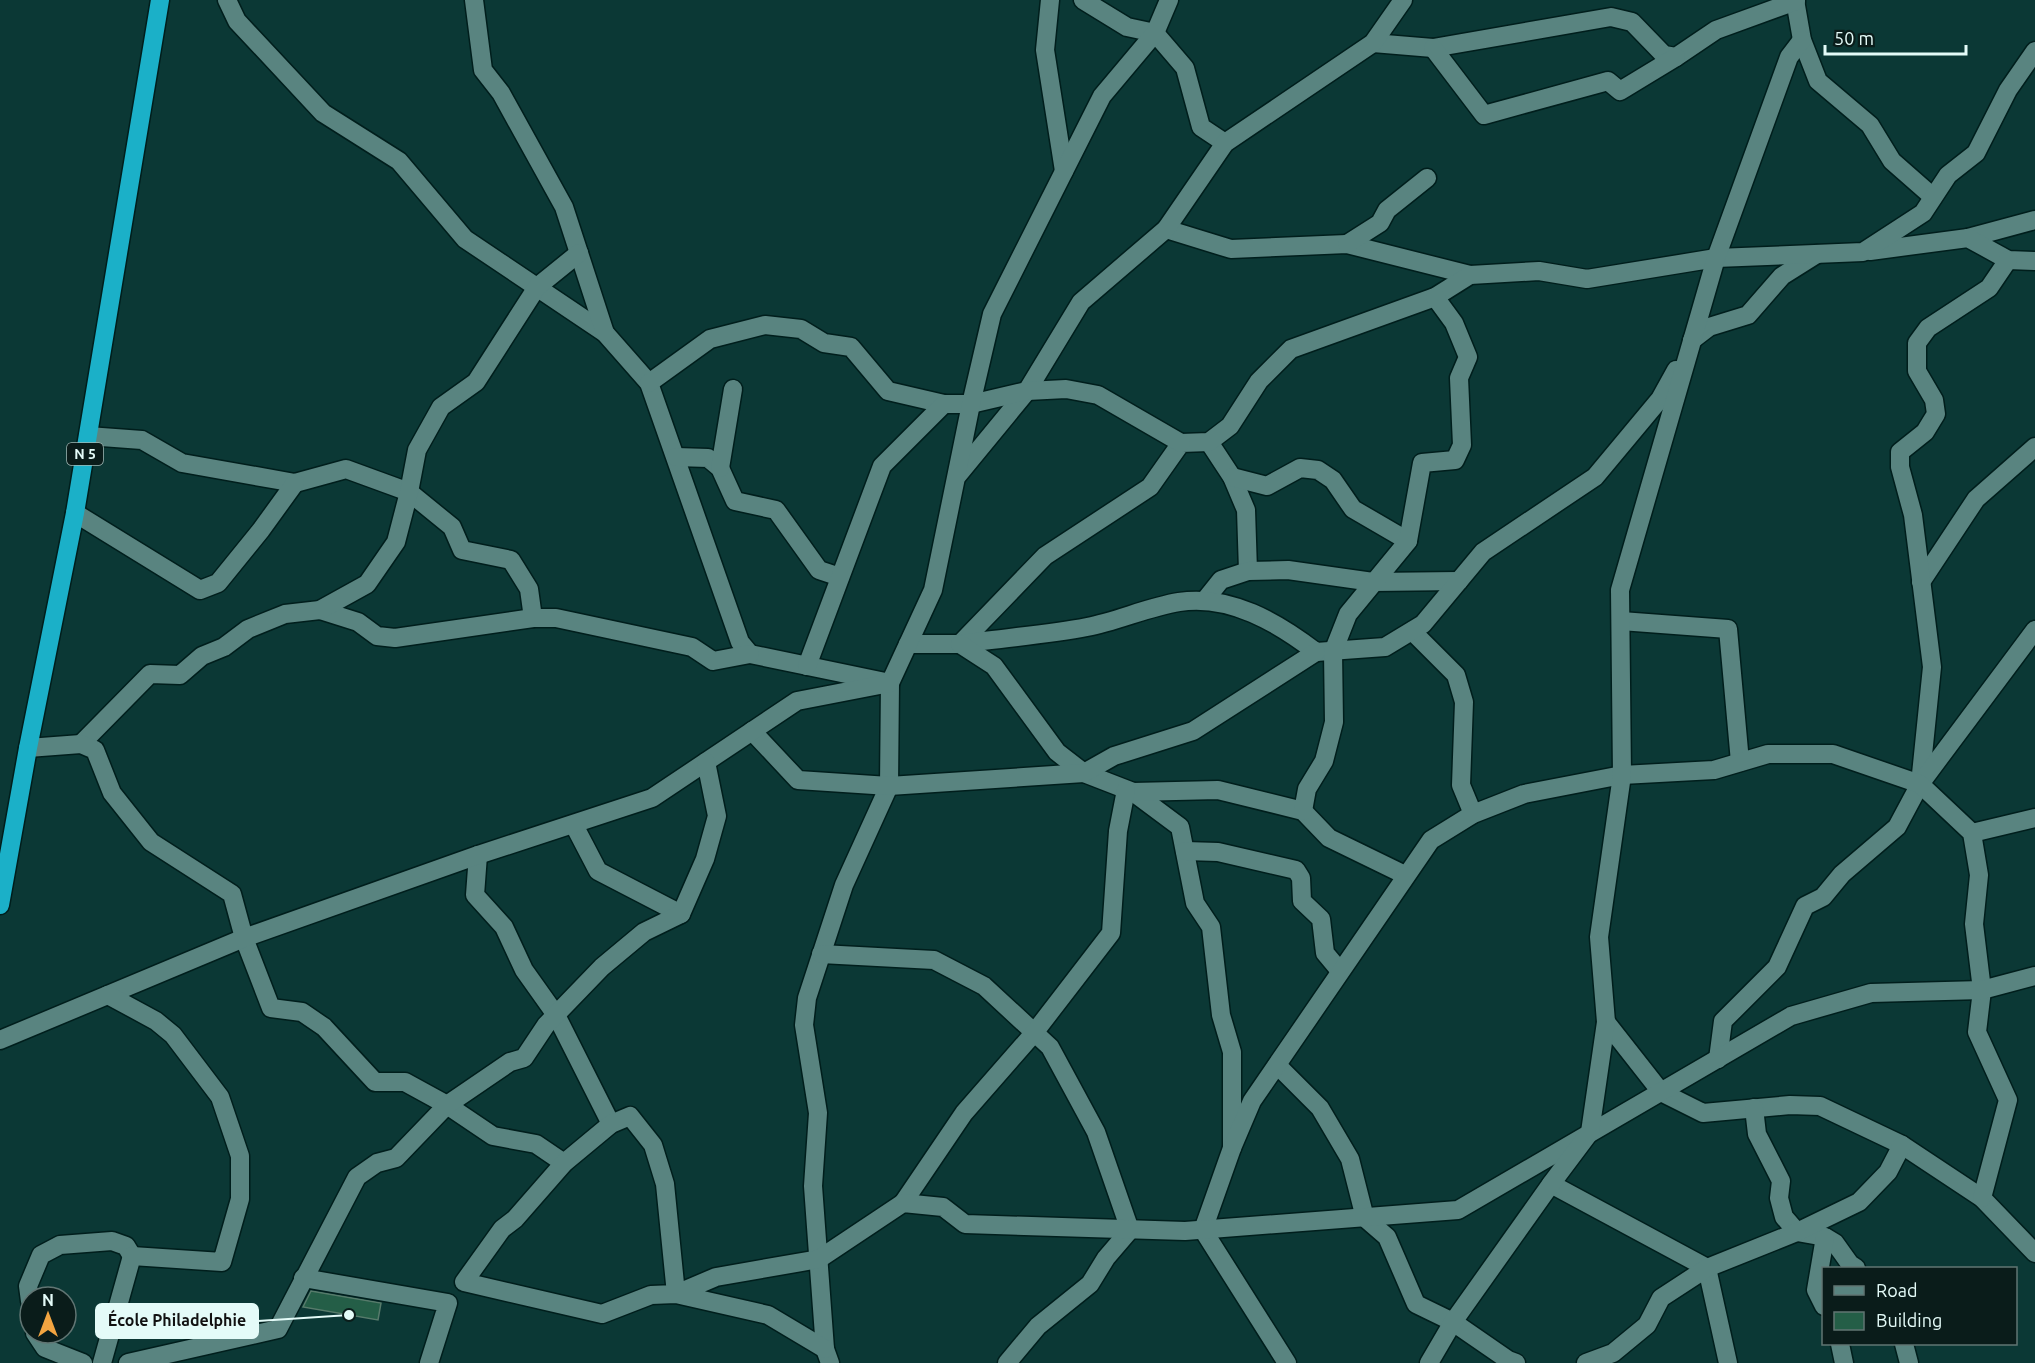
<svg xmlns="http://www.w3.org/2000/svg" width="2035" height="1363" font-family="Ubuntu,sans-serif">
  <rect width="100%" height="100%" fill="#0b3835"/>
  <polygon fill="#245e47" stroke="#577b6b" stroke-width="1.5" points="311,1291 381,1303 378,1320 303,1307"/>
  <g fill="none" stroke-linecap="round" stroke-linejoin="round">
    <defs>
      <g id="minor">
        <polyline points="227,0 237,21 323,113 399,161 465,239 605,333 649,383 740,642 750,654 890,683 889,786 844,885 807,998 804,1025 818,1113 813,1186 825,1349 830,1363"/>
        <polyline points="474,0 483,70 501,93 564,207 605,333"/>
        <polyline points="1050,0 1045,50 1064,171"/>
        <polyline points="1083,0 1127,27 1155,33 1185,68 1201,127 1225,143"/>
        <polyline points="1795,0 1802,40 1818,81 1870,125 1892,161 1933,197"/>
        <polyline points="1373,43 1433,48 1611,17 1632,22 1664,55 1676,57 1716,30 1796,1"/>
        <polyline points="1433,48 1484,115 1608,81 1620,91 1676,57"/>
        <polyline points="1166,229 1231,249 1347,244 1470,275"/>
        <polyline points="1968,238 2035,220"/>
        <polyline points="1347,244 1380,223 1387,210 1427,178"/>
        <polyline points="1870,251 1968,238 2008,260 2035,261"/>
        <polyline points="1692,340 1709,327 1748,315 1782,276 1817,254"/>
        <polyline points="649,383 710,339 765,325 801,329 824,343 851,347 888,391 944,404"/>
        <polyline points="88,436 142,440 182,463 295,483 346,469 409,492 452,527 462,550 511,560 529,589 533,618"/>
        <polyline points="1209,442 1232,477 1246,510 1248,571"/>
        <polyline points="676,457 708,458 720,468 735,501 776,510 819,570 840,577"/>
        <polyline points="720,468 733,389"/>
        <polyline points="958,475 1027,391 1081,302 1166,229 1225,143 1373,43 1403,0"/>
        <polyline points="1232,477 1267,486 1300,468 1318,470 1333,480 1353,509 1408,541"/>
        <polyline points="75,513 200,590 218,583 261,530 295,483"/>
        <polyline points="1921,582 1976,499 2035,447"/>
        <polyline points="1205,600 1221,580 1248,571 1288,570 1373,582 1459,581"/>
        <polyline points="320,610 358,622 377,636 395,638 533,618 556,618 692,647 713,661 750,654"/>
        <polyline points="1621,621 1728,629 1740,762"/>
        <polyline points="1412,631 1456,675 1464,702 1461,785 1473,814"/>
        <polyline points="908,644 960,644 1045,556 1150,487 1181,443 1209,442 1230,426 1259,381 1291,349 1435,297 1470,275 1539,271 1587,279 1716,258 1863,252 1923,213 1948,175 1976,153 2008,90 2035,51"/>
        <path d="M960,644C1002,638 1046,635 1087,627C1118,621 1148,607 1179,602C1230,594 1278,623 1316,652L1385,647L1423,624L1483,552L1595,477L1660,399L1676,370"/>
        <polyline points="960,644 994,666 1057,752 1084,773 1133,792 1180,827 1195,903 1211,927 1221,1015 1232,1052 1232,1148 1203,1230 1287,1363"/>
        <polyline points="807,666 882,466 944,404 971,404 1027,391 1066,389 1098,395 1181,443"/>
        <polyline points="752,731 798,780 889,786 1084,773 1114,756 1193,731 1316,652"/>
        <polyline points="81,744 150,674 180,675 202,656 224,647 248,629 285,614 320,610 367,584 396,542 409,492 417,450 441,407 476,382 537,287 579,253"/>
        <polyline points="28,748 81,744 95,750 112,793 151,842 232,894 244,938 271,1008 302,1012 324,1027 375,1082 405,1082 447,1105 493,1136 536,1144 564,1163"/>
        <polyline points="1920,784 1932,667 1913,515 1900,467 1900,452 1925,432 1936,414 1934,400 1917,371 1917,343 1928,328 1989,288 2008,260"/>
        <polyline points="1133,792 1218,790 1303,811 1329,838 1405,875"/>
        <polyline points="1303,811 1307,789 1324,761 1334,722 1333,652 1348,614 1408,541 1422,463 1455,460 1462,445 1459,378 1468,357 1454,323 1435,297"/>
        <polyline points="574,825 598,871 681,914"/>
        <polyline points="1972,833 2035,818"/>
        <polyline points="1185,851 1218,852 1296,870 1301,878 1302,901 1321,919 1325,953 1340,971"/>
        <polyline points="478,855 475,895 504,927 524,970 556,1015 611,1124"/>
        <polyline points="821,954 934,960 984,986 1050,1047 1096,1132 1130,1230 1106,1258 1090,1284 1038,1326 1007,1363"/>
        <polyline points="1606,1022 1661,1092 1703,1113 1790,1105 1820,1106 1902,1145 1982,1198 2035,1253"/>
        <polyline points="0,1040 244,938 478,855 652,798 797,701 890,683 933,590 971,404 992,314 1102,96 1155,33 1169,0"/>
        <polyline points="1718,1059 1723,1021 1777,967 1805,906 1823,897 1842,874 1897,827 1920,784 2035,630"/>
        <polyline points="1277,1065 1320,1108 1350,1159 1365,1218 1387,1237 1416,1304 1453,1322 1508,1360 1516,1363"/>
        <polyline points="1754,1108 1757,1134 1781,1181 1779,1198 1784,1217 1797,1232 1825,1237 1835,1243 1850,1264 1856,1268"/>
        <polyline points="1232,1148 1252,1101 1431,840 1473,814 1524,794 1622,775 1714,770 1768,754 1833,754 1920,784 1972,833 1979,875 1974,924 1982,990 1977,1032 2008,1100 1982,1198"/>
        <polyline points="1551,1184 1707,1268 1728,1363"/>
        <polyline points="903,1203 964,1113 1034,1033 1111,933 1118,831 1126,790"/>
        <polyline points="303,1278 448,1303 429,1363"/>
        <polyline points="30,1301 28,1286 41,1255 60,1245 112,1241 126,1246 132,1256"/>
        <polyline points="1824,1306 1816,1290 1825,1237"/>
        <polyline points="35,1333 45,1348 83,1363"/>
        <polyline points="1840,1344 1844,1363"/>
        <polyline points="1904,1344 1909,1363"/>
        <polyline points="825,1349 768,1315 676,1294 651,1295 602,1314 464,1282 502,1229 515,1219 564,1163 611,1124 630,1116 653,1145 665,1184 676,1294 716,1277 819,1259 903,1203 943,1207 965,1224 1185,1231 1458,1210 1791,1016 1871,993 1982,990 2035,976"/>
        <polyline points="102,1363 132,1256 222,1262 240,1199 240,1156 220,1097 173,1035 156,1021 108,995"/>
        <polyline points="128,1363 278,1329 357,1177 377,1163 396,1158 447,1105 510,1062 524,1058 546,1025 602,967 644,932 681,914 705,859 717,816 706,762"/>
        <polyline points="1429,1363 1453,1322 1551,1184 1590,1132 1606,1022 1599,937 1622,775 1620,590 1716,258 1789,57 1802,40"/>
        <polyline points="1586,1363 1613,1353 1647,1325 1661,1298 1707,1268 1797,1232 1859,1202 1888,1172 1902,1145"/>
      </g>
      <polyline id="highway" points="0,905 28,748 75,513 160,0"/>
    </defs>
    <use href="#minor" stroke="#001e1c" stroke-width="21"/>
    <use href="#highway" stroke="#001e1c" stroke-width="21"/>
    <use href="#minor" stroke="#598480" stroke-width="18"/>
    <use href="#highway" stroke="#1bb0c8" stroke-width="18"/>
  </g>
  <g text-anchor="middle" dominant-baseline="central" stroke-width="4.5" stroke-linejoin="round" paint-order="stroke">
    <rect fill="#0a1c1a" stroke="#a3b8b5" stroke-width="1.5" x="67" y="443" width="36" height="22" rx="4.5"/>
    <g font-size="14" font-weight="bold" fill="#e4fbf8">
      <text x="85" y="454">N 5</text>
    </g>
  </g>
  <path fill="none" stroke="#e4fbf8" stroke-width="2" d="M349 1315L258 1321"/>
  <circle fill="#e4fbf8" stroke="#0a1c1a" stroke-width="2" cx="349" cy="1315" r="6"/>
  <rect fill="#e4fbf8" stroke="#e4fbf8" stroke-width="2" x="96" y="1304" width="162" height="34" rx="6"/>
  <g font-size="16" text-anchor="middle" font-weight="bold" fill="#111">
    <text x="177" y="1326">École Philadelphie</text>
  </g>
  <rect x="1822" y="1267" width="195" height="78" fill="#0a1c1a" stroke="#617573" stroke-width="1.5"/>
  <rect x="1834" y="1286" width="30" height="9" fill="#598480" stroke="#617573" stroke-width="1.5"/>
  <text x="1876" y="1297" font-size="18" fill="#e4fbf8">Road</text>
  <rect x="1834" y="1312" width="30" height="18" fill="#245e47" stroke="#617573" stroke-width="1.5"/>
  <text x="1876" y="1327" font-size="18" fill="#e4fbf8">Building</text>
  <g transform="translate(48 1315)"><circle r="28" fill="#0a1c1a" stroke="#617573" stroke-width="1.5"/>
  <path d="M0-4.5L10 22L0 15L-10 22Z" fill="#f2a541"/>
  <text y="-9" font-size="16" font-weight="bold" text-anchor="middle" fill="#e4fbf8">N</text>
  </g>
  <path d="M1825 45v9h141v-9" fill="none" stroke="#e4fbf8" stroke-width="3"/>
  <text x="1834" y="45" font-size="18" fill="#e4fbf8" stroke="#0a1c1a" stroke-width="4.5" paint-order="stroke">50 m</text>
</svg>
